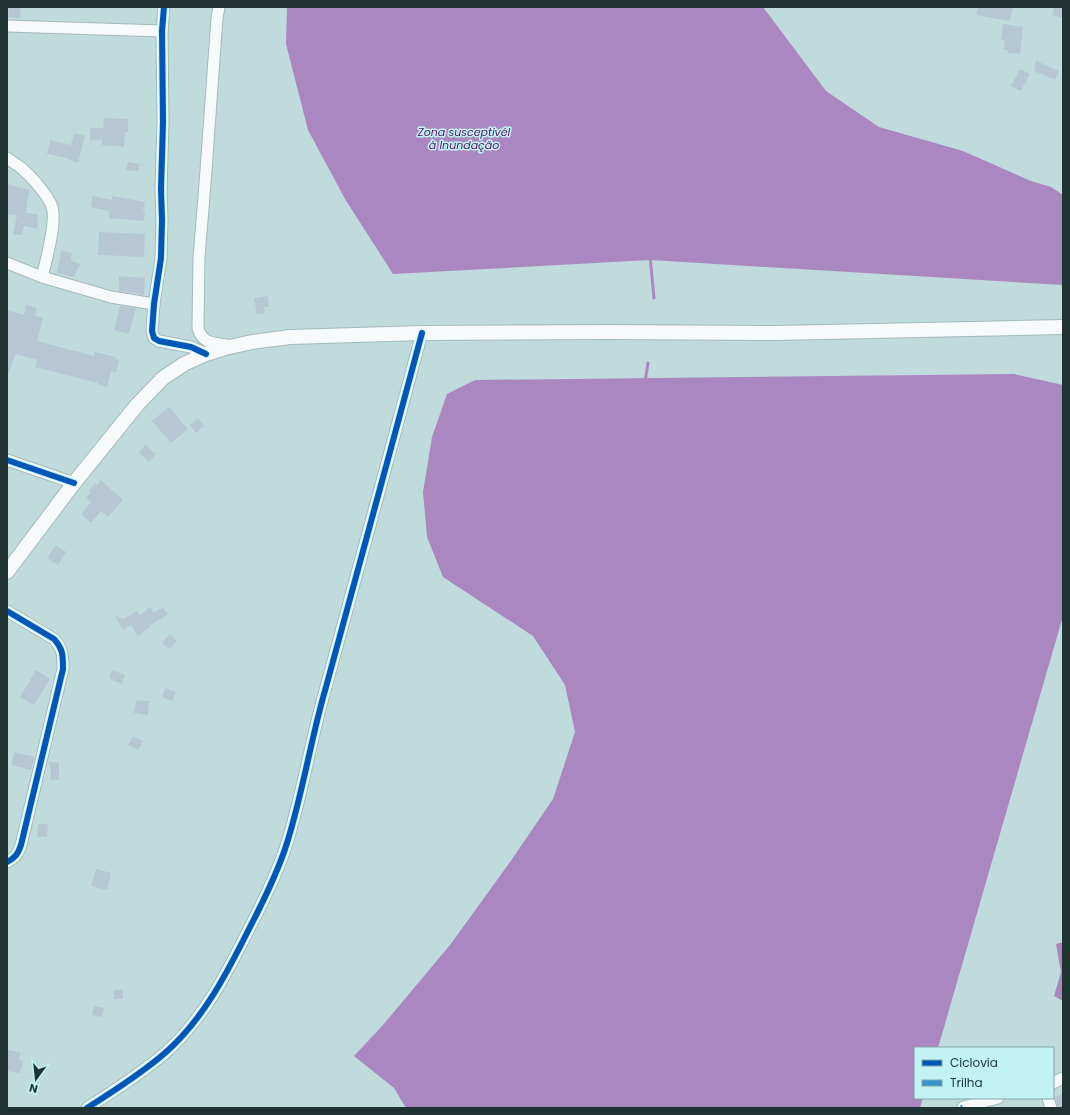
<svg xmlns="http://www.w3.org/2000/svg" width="1070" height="1115" font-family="Poppins,sans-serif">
  <rect width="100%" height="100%" fill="#c0dbdc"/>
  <g fill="#ab87c1">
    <polygon points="287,7 763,7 826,91 879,127 963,151 1031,181 1051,187 1063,195 1063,285 650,260 393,274 345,199 308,130 286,44"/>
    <polygon points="1014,374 1063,385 1063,616 938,1048 915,1048 915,1098 923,1098 920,1108 406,1108 394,1088 354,1056 383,1025 450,945 510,862 553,799 575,732 565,685 533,636 443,577 427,537 423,492 432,437 447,394 475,380"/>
    <polygon points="1063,942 1063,1001 1054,996 1061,972 1056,944"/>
  </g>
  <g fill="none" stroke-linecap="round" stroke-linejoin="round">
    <g stroke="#ab87c1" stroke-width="3">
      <polyline points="650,256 654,298"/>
      <polyline points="645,382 648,363"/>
    </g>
  </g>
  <g fill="#b5c8d2">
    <polygon points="9,7 21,7 20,18 8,17"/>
    <polygon points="978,7 1013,7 1010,21 976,15"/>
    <polygon points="1054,7 1063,7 1063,18 1052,15"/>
    <polygon points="1003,24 1023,27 1020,54 1008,53 1008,50 1004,50 1005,41 1001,40"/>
    <polygon points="1036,61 1059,71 1055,80 1034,71"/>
    <polygon points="1020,69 1030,74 1021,91 1011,86"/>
    <polygon points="104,118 128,119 128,132 125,132 124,147 102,145 102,140 90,140 90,128 103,128"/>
    <polygon points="74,133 85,136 78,163 67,159 67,158 47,154 50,140 71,145"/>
    <polygon points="128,162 140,164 138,171 126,170"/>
    <polygon points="7,184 30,190 27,202 26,213 38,214 37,229 24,226 22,235 13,234 17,215 7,214"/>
    <polygon points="92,196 112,200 112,196 145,202 143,211 145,211 144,221 109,218 109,211 91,207"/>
    <polygon points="99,232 145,234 144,257 98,255"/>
    <polygon points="61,251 72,253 71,260 80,264 74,277 57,273"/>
    <polygon points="119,276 145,278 144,295 119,291"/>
    <polygon points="268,296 269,307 264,307 265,313 257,314 254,298"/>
    <polygon points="26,305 37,308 35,316 43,318 37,341 94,356 95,352 116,357 115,359 119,360 116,373 111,371 107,387 98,384 98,383 35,367 37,360 15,354 9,374 7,374 7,310 24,315"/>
    <polygon points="120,306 136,308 129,334 114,330"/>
    <polygon points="169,407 188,429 171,443 152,421"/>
    <polygon points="198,418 204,426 196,433 190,425"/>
    <polygon points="145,445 156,454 149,462 139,453"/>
    <polygon points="101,480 123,500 108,517 101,511 91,523 81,514 91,502 86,498 91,492 89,491 95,483 97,485"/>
    <polygon points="56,545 66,552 58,565 47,558"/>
    <polygon points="150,607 154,613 163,607 168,614 149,626 150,627 138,636 131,625 123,630 115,616 124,619 137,611 140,615"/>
    <polygon points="170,634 177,641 169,649 162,643"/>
    <polygon points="36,670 50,679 34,705 20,697"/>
    <polygon points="112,670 125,675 121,684 110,679 110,675"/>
    <polygon points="165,688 176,692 172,701 162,697"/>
    <polygon points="136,700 149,701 148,715 134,713"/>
    <polygon points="133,736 143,741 138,750 128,745"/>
    <polygon points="14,752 35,757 31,770 11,765"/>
    <polygon points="49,762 59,762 59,780 50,780 51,771"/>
    <polygon points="38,824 48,824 47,837 37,837"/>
    <polygon points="96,869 111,873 107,890 91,886"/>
    <rect x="114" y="990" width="9" height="9"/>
    <polygon points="94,1006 104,1008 102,1017 92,1015"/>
    <polygon points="8,1050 20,1052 19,1060 23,1061 20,1073 7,1071"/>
    <polygon points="1063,1094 1063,1108 1058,1108 1055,1097"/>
  </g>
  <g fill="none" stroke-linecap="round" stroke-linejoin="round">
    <defs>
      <g id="minor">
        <polyline points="164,7 162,31 163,122 161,189 162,220 161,258 154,304 152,331 154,338 159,341 191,347 206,354"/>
        <path d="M219,7L217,18L205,184L199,257L198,328C203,346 216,342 231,346"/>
        <polyline points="7,26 162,31"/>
        <path d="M7,158C11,161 16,164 20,167C29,174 49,196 52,207C57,221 46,261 42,277"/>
        <polyline points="7,263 42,277 111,297 154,304"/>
        <polyline points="7,460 74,483"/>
        <path d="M7,611L54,639C63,649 63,655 63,669L21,845C18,854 15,858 7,862"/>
        <polyline points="1053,1083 1063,1078"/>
        <polyline points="1048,1098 1051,1108"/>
        <polyline points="963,1107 998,1098"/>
        <path d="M87,1108C114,1091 142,1073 165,1053C204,1019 228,971 250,927C264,900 278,872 287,843C303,792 311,738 326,687C359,569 390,451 422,333"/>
      </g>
      <polyline id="major" points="7,572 74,483 137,405 163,378 184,364 206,354 225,348 252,342 290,337 422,333 609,332 776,333 1063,327"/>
    </defs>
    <use href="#minor" stroke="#a4b9ba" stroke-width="13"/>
    <use href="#major" stroke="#a4b9ba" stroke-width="16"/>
    <use href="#minor" stroke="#f6fafa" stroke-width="11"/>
    <use href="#major" stroke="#f6fafa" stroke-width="14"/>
    <polyline stroke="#3991ce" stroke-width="5" stroke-dasharray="10 5" stroke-linecap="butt" points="961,1108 963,1107"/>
    <defs>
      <g id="cycleway">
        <polyline points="164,7 162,31 163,122 161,189 162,220 161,258 154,304 152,331 154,338 159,341 191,347 206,354"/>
        <polyline points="7,460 74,483"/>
        <path d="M7,611L54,639C63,649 63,655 63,669L21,845C18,854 15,858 7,862"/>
        <path d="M87,1108C114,1091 142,1073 165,1053C204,1019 228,971 250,927C264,900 278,872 287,843C303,792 311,738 326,687C359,569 390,451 422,333"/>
      </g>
    </defs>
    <use href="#cycleway" stroke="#c2f3f4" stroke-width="8"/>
    <use href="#cycleway" stroke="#0057b8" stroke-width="6"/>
  </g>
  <g text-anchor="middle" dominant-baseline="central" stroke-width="3" stroke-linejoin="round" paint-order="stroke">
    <g font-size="11" font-style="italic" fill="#521663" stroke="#c2f3f4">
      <text x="464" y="132">Zona susceptivél<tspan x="464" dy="13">à Inundação</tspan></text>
    </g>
  </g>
  <rect width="1070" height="1115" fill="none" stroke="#1f3333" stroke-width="16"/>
  <rect x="914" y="1047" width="140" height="52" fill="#c2f3f4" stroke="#81a6a7"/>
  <rect x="922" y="1060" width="20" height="6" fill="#0057b8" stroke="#81a6a7"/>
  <text x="950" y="1067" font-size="12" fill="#1f3333">Ciclovia</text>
  <rect x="922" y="1080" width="20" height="6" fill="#3991ce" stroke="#81a6a7"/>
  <text x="950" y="1087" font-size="12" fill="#1f3333">Trilha</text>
  <g transform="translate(36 1079) rotate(195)" stroke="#c2f3f4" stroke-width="3" paint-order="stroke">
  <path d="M0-3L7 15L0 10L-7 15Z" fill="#1f3333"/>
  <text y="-6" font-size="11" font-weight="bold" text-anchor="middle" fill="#1f3333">N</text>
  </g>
</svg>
